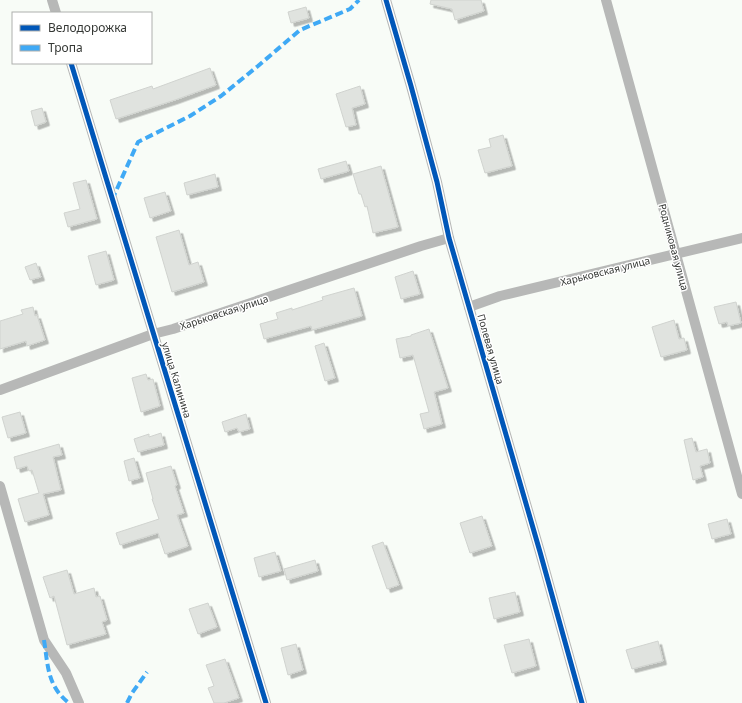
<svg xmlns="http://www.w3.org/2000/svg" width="742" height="703" font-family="'Noto Sans',sans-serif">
  <defs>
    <filter id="shadow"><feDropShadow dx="3.5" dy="3.5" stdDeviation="0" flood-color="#0004"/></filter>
  </defs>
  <rect width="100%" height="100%" fill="#f8fcf7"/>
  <g fill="#e0e3df" stroke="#d0d3cf" filter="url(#shadow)">
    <polygon points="431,0 481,0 484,11 455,20 452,9 430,4"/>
    <polygon points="306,7 309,18 291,23 288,12"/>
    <polygon points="210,68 216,85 175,100 116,119 110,100 152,86 153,89"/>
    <polygon points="360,86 365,104 352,108 356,125 346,127 336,94"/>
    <polygon points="42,108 46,122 35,126 31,111"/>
    <polygon points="503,135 512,166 485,173 478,150 491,147 489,139"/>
    <polygon points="346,161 349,171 321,179 318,169"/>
    <polygon points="381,166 398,227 373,233 367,206 365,207 361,194 359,194 353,174"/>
    <polygon points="215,174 218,187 187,195 184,183"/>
    <polygon points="86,180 97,219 68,227 64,213 80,209 73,183"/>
    <polygon points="165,192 171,211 150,218 144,198"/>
    <polygon points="179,230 189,265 198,262 204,282 172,292 156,237"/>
    <polygon points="106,251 114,280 96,285 88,256"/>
    <polygon points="36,263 41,277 30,280 25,267"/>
    <polygon points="413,271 420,294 401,299 395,277"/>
    <polygon points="354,288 362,316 312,330 311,326 264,339 260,324 278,319 276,313 292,308 292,310 323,300 322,297"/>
    <polygon points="736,302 741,323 728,326 727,322 719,324 714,307"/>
    <polygon points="33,307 35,316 37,315 45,340 27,346 26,341 0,349 0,321 23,314 21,310"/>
    <polygon points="674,320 679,339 684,338 687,350 661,357 652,327"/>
    <polygon points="429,329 448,388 434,392 442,424 424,429 420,414 429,412 413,355 400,358 396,339 411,336 411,335"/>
    <polygon points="324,343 335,378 325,381 315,346"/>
    <polygon points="146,374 148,380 153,379 160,406 141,412 132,378"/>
    <polygon points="20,412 26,433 8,438 2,417"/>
    <polygon points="246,414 250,429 239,432 237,428 225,432 222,422"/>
    <polygon points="161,433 164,445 138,452 134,439 149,434 149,437"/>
    <polygon points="692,438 696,452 707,449 710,463 700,466 703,477 693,480 684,440"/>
    <polygon points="59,444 62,455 53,457 61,490 43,494 49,515 25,522 18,499 39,493 32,470 29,471 27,466 17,469 14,457"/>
    <polygon points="134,458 140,478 129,481 124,461"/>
    <polygon points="171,466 177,485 175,486 184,513 177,515 188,546 165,554 158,533 120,545 116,533 159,519 152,499 153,499 146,473"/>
    <polygon points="482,516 492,546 470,553 460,523"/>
    <polygon points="727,519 731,534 712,539 708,524"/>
    <polygon points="383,542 399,585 387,589 372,546"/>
    <polygon points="275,552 281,571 259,577 254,558"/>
    <polygon points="315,560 318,571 287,580 284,569"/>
    <polygon points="67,570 74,594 94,588 96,597 100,596 107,620 102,622 106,634 67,645 54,596 50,598 43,577"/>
    <polygon points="515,592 520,612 494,619 489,598"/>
    <polygon points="208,603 217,627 198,634 189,609"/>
    <polygon points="529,639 536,666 512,673 504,645"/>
    <polygon points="658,641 663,661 632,669 626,650"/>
    <polygon points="296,644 303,670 288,675 281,648"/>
    <polygon points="225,659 239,698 224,703 214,703 208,688 214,686 206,665"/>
  </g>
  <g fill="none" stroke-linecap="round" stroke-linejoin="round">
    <g stroke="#b7b8b7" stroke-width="10">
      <polyline points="52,0 56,13"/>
      <polyline points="386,0 411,86 437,182 449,238 540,552 582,703"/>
      <polyline points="606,0 742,494"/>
      <path d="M71,63C135,277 201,490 266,703"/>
      <polyline points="469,307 500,296 742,238"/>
      <polyline points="0,390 153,334 173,329 421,246 449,238"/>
      <polyline points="0,486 44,640 66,673 79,703"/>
    </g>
    <g stroke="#3fa9f5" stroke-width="4" stroke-dasharray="8 4" stroke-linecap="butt">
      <polyline points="112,200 138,142 190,116 221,96 258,66 300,30 350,9 359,0"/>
      <path d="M44,640C48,665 47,686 69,703"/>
      <polyline points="127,703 132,693 147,672"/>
    </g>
    <defs>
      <g id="cycleway">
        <polyline points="386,0 411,86 437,182 449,238 540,552 582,703"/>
        <path d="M71,63C135,277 201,490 266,703"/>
      </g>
    </defs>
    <use href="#cycleway" stroke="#fff" stroke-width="8"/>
    <use href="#cycleway" stroke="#0057b8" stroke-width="5"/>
  </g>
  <g text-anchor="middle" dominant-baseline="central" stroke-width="3" stroke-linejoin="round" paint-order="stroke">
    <g font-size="10" fill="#343734" stroke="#fff">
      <text transform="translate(674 247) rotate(75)">Родниковая улица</text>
      <text transform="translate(605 271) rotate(-14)">Харьковская улица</text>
      <text transform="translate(224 312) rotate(-18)">Харьковская улица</text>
      <text transform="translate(491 349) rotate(74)">Полевая улица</text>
      <text transform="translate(177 380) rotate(73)">улица Калинина</text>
    </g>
  </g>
  <rect x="12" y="12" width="140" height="52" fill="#ffffff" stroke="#aeafae"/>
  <rect x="20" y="25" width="20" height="6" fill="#0057b8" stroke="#aeafae"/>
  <text x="48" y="32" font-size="12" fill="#343734">Велодорожка</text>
  <rect x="20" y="45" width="20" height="6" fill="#3fa9f5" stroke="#aeafae"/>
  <text x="48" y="52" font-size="12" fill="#343734">Тропа</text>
</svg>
